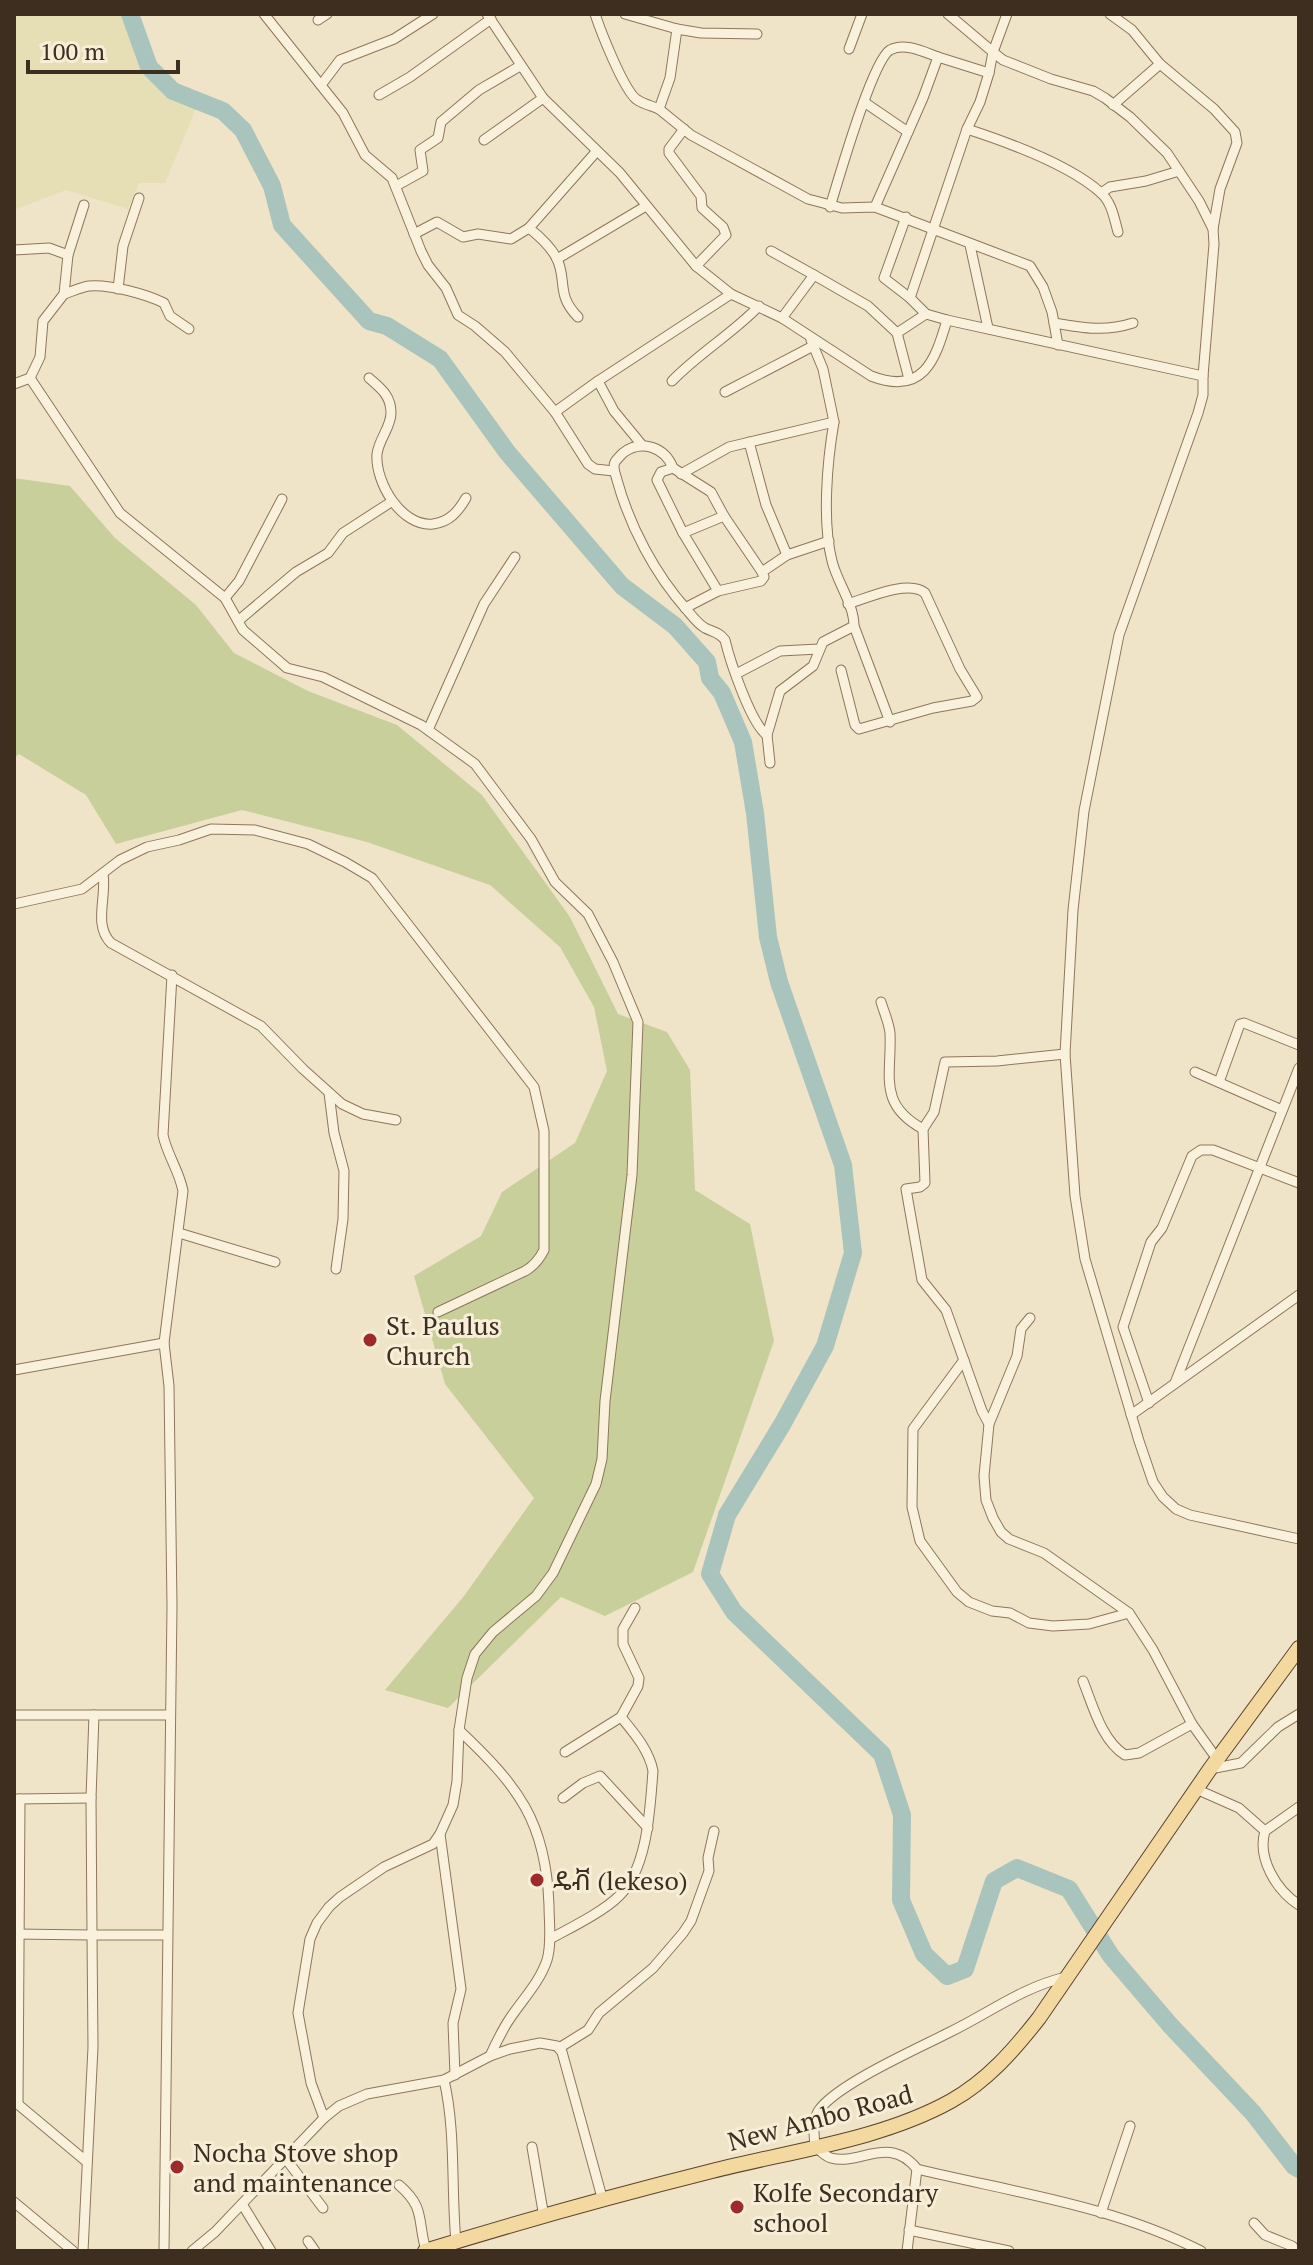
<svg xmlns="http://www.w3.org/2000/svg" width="1313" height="2265" font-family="'PT Serif','Noto Sans Ethiopic',serif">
  <rect width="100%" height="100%" fill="#f0e4c8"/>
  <polygon fill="#e6deb5" points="14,14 130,14 149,67 173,91 199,101 165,183 139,183 128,209 66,190 14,210"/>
  <polygon fill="#c9cf9b" points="14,478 70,486 115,538 196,605 234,653 308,691 397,725 482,795 570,917 618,1014 667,1032 690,1070 695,1190 750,1224 774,1341 693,1572 605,1616 561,1597 448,1708 385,1690 464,1596 534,1498 445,1384 414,1276 481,1236 502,1192 575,1143 607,1071 594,1007 560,947 490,885 367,842 242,810 116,844 86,795 19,754 14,758"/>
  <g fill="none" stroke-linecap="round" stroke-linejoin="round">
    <polyline stroke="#a9c4bc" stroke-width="18" points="130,14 149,67 173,91 223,111 243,130 272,186 282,225 369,321 387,326 440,359 507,452 622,586 675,626 707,662 710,678 722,693 743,742 755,813 768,937 779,982 843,1165 853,1253 825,1346 783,1423 727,1515 710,1574 734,1612 882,1754 902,1815 901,1900 924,1954 947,1976 965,1969 994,1881 1017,1868 1069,1889 1111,1956 1170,2025 1253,2113 1294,2166 1299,2169"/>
    <defs>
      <g id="street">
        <polyline points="264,14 343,113 365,155 392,178 421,251 428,265 446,288 458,315 475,326 505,352 555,412 598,381 731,294"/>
        <path d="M487,14L543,98L620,173L696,266L731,294L782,318L871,376C923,396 935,361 947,320"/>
        <path d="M595,14C601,32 623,88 636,99C643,104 652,106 659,109"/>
        <polyline points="625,14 677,29 670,78 659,109 691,135 808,199 842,208 875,207 1030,266 1043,287 1052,312 1058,345"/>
        <polyline points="948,14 993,52 1007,14"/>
        <polyline points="1110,14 1132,30 1160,64 1214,109 1235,132 1237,143 1220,189 1213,229"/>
        <polyline points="318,20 327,14"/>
        <polyline points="677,29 701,33 757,34"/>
        <polyline points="849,49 862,14"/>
        <polyline points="989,73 993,52 1003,60 1051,79 1093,91 1105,98 1130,117 1167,153 1199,201 1213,229 1214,244 1203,376"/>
        <polyline points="321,85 340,60 394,39 433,14"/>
        <polyline points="379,95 410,77 491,19"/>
        <polyline points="864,102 908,132"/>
        <polyline points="1113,105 1160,64"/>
        <polyline points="684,129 669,149 669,153 701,196 702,208 723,227 726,235 696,266"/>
        <polyline points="967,129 910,298 926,314 947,320 1203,376 1203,395 1198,413 1119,635 1084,811 1073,910 1065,1054 1075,1196 1085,1259 1139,1441 1153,1482 1163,1497 1176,1509 1190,1515 1299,1539"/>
        <polyline points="484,140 543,98"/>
        <polyline points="396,186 423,171 420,150 438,138 441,122 479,90 520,66"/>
        <polyline points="1101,193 1110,187 1146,181 1179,171"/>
        <path d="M830,207C838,181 872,61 890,50C905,42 924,52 938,57"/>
        <path d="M875,207L923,98L938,57L989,73L980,102L967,129C1007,142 1070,165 1101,193C1112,203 1114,218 1118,232"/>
        <polyline points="906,217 884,278 910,298"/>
        <polyline points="414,234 437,222 463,237 478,234 511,239 529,228"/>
        <polyline points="970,245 988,328"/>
        <polyline points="14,250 49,248 68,255 64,294 43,321 40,357 30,378 14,384"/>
        <polyline points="771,251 814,275"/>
        <polyline points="68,255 84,205"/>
        <polyline points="557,259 646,206"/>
        <polyline points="118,289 123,246 139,198"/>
        <path d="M64,294C71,292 81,287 89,286C109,284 146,294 164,303L170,316L189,329"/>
        <path d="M578,317C555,294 568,279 556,257C550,246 539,236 529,228L596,152"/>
        <polyline points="782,318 814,275 868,306 897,333 926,314"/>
        <path d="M1054,323C1083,328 1105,332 1133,323"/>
        <polyline points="897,333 909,379"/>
        <polyline points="30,378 120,513 225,598 243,630 287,668 323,677 421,725 475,764 531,839 555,882 588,914 613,962 638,1022 632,1175 605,1401 602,1459 596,1484 553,1573 536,1596 493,1632 475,1654 467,1678 459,1730 457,1781 453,1805 440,1834 433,1844 384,1867 340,1897 329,1907 317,1923 310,1939 298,2013 311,2083 324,2118"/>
        <path d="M369,378C380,388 391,395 391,413C391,427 379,439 377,454C375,482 401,527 433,524C449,522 458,512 466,498"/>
        <polyline points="598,381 614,411 642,445"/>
        <path d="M672,381C699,353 732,334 759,306"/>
        <polyline points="725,392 815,345"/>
        <polyline points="555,412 588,464 595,469 614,471"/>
        <polyline points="749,442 766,505 787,555"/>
        <path d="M673,468C665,447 641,439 623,453C620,456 617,459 615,462C612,468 616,475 617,480C630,527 655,574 687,610C692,616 698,624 705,628C713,632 719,632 725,640C730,661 751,724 767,735"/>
        <polyline points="681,474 729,447 834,422 823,369 811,340"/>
        <polyline points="683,533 657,480 661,472 673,468 711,492 724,516 762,572"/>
        <polyline points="718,591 683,533 724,516"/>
        <polyline points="225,598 239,581 282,499"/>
        <polyline points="685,608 718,591 761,581 764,577 762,572 787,555 829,541"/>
        <polyline points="238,621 296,572 328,553 343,533 391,502"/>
        <polyline points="854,626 890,722"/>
        <path d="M841,670L855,725L859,729L933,708L972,701L977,697L960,669L925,593C909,579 867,598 848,604"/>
        <polyline points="736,674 780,651 819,649"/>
        <polyline points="428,730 484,604 515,557"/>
        <path d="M770,763L767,735L780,691L813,666L823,642L854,626C854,604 837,582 832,561C822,522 827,462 834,422"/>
        <path d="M103,874C107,897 93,925 111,943L261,1026L303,1069L342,1104L363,1114L396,1120"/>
        <path d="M14,904L82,889L120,860L147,847L179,840L211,829L255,830L308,844L345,862L372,878L534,1087L544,1131V1250C539,1260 534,1266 525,1271L438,1312"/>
        <path d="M881,1002C884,1012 889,1023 890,1033C892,1075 877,1104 923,1129"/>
        <polyline points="1195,1072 1282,1110"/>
        <polyline points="1219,1082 1240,1024 1244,1023 1299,1045"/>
        <polyline points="329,1093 334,1133 344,1171 343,1219 336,1269"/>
        <polyline points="179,1233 275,1262"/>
        <polyline points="1030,1318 1021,1329 1017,1356 989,1424 984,1476 986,1500 993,1518 1001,1532 1009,1539 1044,1553 1129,1613 1153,1650 1192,1724 1217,1759"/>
        <polyline points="964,1360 913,1429 912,1507 920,1541 957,1592 969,1602 992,1611 1010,1613 1029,1623 1053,1626 1089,1624 1129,1613"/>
        <polyline points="14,1370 164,1343"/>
        <polyline points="1175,1383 1299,1068"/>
        <polyline points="1149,1403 1123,1327 1151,1242 1162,1228 1192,1156 1201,1150 1213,1150 1299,1183"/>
        <polyline points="1131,1415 1299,1295"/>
        <polyline points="989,1424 982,1411 946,1310 922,1280 906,1189 920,1187 925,1183 923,1129 934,1112 945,1062 997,1061 1065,1054"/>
        <path d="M1083,1681C1093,1706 1102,1741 1125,1755L1139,1753L1192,1724"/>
        <polyline points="14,1715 169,1715"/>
        <path d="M459,1730C518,1786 546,1821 549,1905C549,1923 552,1943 547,1960C539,1984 520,2002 507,2023C501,2033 495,2045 490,2056"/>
        <polyline points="565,1752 621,1717"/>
        <polyline points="1210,1769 1241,1763 1278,1727 1299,1714"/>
        <polyline points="1196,1789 1239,1808 1265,1831"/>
        <polyline points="563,1798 583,1783 600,1776 648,1828"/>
        <polyline points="17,1799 91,1798"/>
        <path d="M1299,1807L1265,1831C1257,1858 1276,1890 1299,1905"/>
        <polyline points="440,1834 461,1989 453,2023 455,2075"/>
        <polyline points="14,1934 92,1935 91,1798 94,1715"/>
        <path d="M550,1939C570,1928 603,1912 619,1896C648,1868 650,1808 653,1771C649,1750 634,1733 621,1717L638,1686L639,1678L623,1644V1629L635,1608"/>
        <path d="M1066,1977C1023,1987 989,2013 950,2032C919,2048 839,2083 819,2110C812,2121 814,2134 815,2146C820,2150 824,2156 831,2158C859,2166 889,2134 917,2169C1012,2192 1114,2206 1201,2251"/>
        <polyline points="559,2048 588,2030 599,2013 653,1968 683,1933 691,1921 709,1871 708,1858 714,1831"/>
        <path d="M444,2080C456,2131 451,2189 456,2242"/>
        <polyline points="14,2101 87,2162"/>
        <polyline points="18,2104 20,1799"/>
        <polyline points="532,2147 544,2217"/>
        <polyline points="286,2159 323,2208"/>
        <path d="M399,2185C426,2208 417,2221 426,2250"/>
        <polyline points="14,2202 73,2251"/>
        <polyline points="242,2204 271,2251"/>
        <polyline points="1101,2213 1130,2126"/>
        <polyline points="1254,2223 1265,2235 1292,2246 1297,2251"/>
        <polyline points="909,2230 1009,2251"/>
        <polyline points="308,2241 315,2251"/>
        <polyline points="83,2251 93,2047 92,1935 166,1935"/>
        <path d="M164,2251L172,1606L169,1386L164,1343L183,1191C179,1170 167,1155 163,1135L172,975"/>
        <polyline points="192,2251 215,2232 324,2118 339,2106 367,2094 444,2080 490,2056 510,2049 540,2043 557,2046 562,2052 603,2201"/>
        <polyline points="907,2251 917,2169"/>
      </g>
      <path id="primary" d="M425,2251C519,2222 616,2195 712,2171C790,2151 881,2140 951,2101C987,2081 1014,2050 1039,2018L1210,1769L1299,1648"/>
    </defs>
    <use href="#street" stroke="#8d765c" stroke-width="11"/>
    <use href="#primary" stroke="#5b4430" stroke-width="16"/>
    <use href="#street" stroke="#faf1dc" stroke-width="9"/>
    <use href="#primary" stroke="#f3d9a0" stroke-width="14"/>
  </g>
  <g fill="#9e2a2b" stroke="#f7eed8" stroke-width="3">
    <circle cx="370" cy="1340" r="8"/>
    <circle cx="537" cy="1880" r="8"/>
    <circle cx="177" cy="2167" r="8"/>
    <circle cx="737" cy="2207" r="8"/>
  </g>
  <g text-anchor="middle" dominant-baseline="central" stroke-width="6" stroke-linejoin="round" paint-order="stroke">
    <g font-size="26" fill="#3d2e20" stroke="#f7eed8" text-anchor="start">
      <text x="386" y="1325">St. Paulus<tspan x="386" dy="30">Church</tspan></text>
      <text x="553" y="1880">ዴቭ (lekeso)</text>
      <text x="193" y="2152">Nocha Stove shop<tspan x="193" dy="30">and maintenance</tspan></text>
      <text x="753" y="2192">Kolfe Secondary<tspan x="753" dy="30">school</tspan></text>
    </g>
    <g font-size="26" fill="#3d2e20" stroke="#f7eed8">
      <text transform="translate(820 2117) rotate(-15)">New Ambo Road</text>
    </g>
  </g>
  <rect width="1313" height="2265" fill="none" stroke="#3d2e20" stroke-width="32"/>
  <path d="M28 60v12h150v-12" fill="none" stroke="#3d2e20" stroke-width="4"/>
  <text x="40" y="60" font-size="24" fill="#3d2e20" stroke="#f7eed8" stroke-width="6" paint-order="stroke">100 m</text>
</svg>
